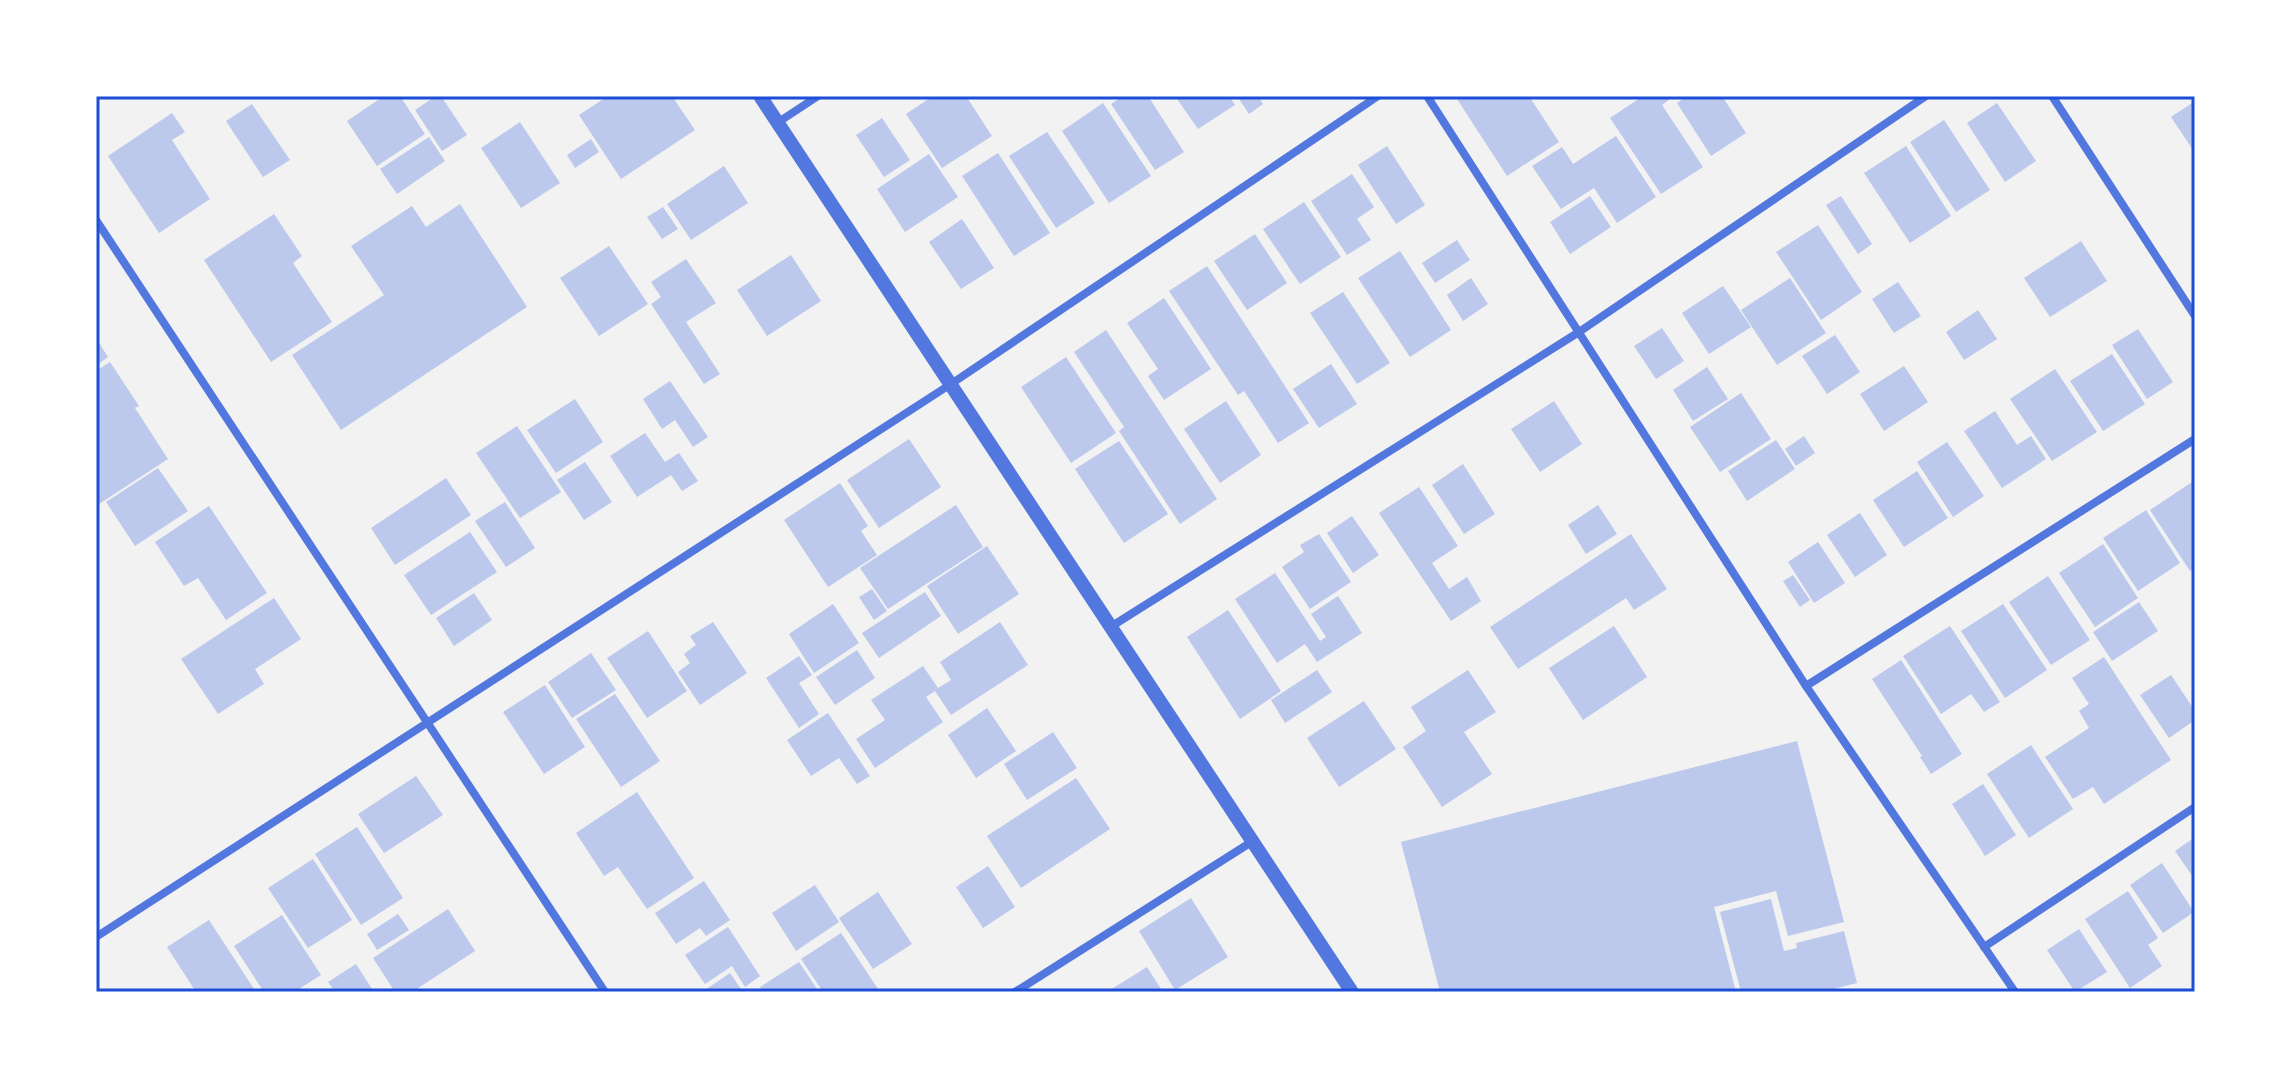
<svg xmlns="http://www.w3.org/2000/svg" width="2291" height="1088" font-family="Lora,serif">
  <rect width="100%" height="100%" fill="#f2f2f2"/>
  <g fill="#bdc9ec">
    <polygon points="384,96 400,96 425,134 377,166 347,121"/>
    <polygon points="436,96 441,96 467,135 442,151 415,110"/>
    <polygon points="608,96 672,96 695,130 621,179 579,115"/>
    <polygon points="933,96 966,96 992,136 942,168 906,114"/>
    <polygon points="1123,96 1148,96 1184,152 1155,170 1111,104"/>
    <polygon points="1175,96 1229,96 1235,105 1198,129"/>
    <polygon points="1237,96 1258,96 1263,104 1249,114"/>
    <polygon points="1455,96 1529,96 1559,142 1507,176"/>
    <polygon points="1643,96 1668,96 1670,99 1662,105 1703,167 1661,194 1610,118"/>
    <polygon points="1687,96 1722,96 1746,133 1711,156 1677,103"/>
    <polygon points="2195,101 2195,153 2171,117"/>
    <polygon points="1103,103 1151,176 1109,203 1062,131"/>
    <polygon points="1997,103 2036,161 2005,182 1967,123"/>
    <polygon points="252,104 290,160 263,177 226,121"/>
    <polygon points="172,113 185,132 172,140 210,199 159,233 108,156"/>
    <polygon points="882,118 910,160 884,177 856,135"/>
    <polygon points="1944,120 1990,190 1956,212 1910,142"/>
    <polygon points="520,122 560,183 521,208 481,148"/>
    <polygon points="1047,132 1095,203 1056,228 1009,156"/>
    <polygon points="1616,136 1656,197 1617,223 1594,188 1561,209 1532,166 1562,147 1573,164"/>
    <polygon points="429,137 445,161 397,194 380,169"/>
    <polygon points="591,139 599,152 575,168 567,155"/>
    <polygon points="1387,146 1425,205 1396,224 1358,165"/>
    <polygon points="1906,146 1951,216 1910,243 1864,173"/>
    <polygon points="998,153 1050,233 1014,256 962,176"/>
    <polygon points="929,154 958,197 905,232 877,189"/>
    <polygon points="724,166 748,203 691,240 667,204"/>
    <polygon points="1352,174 1374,207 1357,219 1371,240 1347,255 1311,201"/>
    <polygon points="1590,196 1611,227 1570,254 1550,222"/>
    <polygon points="1841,196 1872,244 1858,254 1826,205"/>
    <polygon points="1304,202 1341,257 1300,284 1263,229"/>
    <polygon points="460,204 527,307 341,430 292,355 384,295 351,246 412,206 426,227"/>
    <polygon points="663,207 678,229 662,239 647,217"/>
    <polygon points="274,214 302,256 293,263 332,322 271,362 204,260"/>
    <polygon points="962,219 994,268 961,289 929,242"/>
    <polygon points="1818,225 1862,292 1821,320 1776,252"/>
    <polygon points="1255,234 1287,283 1247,310 1214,261"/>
    <polygon points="1457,240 1470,260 1435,283 1422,263"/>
    <polygon points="2081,241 2107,281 2050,317 2024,278"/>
    <polygon points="609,246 648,304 599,336 560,278"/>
    <polygon points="1400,251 1451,330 1410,357 1358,278"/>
    <polygon points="791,255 821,301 767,336 737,290"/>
    <polygon points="686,259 716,303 686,322 720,374 704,384 651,304 661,297 651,282"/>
    <polygon points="1207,266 1309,423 1278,443 1244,391 1238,395 1169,291"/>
    <polygon points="1471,278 1488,304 1463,321 1447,295"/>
    <polygon points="1790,278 1826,333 1777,365 1741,310"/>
    <polygon points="1898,282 1921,316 1894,333 1872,299"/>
    <polygon points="1723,286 1751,327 1709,354 1682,313"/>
    <polygon points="1343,292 1390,363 1357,384 1310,313"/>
    <polygon points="1164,298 1211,369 1164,400 1148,376 1158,369 1127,323"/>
    <polygon points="1978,310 1997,339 1964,360 1946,332"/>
    <polygon points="1662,328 1684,361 1656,379 1634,346"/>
    <polygon points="2138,329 2173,382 2147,399 2112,345"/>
    <polygon points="1106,330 1217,499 1180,524 1119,431 1124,427 1074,352"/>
    <polygon points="1835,335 1860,372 1827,394 1802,356"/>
    <polygon points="96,338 108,357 96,366"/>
    <polygon points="2112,354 2145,404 2103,431 2070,381"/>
    <polygon points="1066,357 1116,433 1071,463 1021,387"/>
    <polygon points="110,362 139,406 135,408 168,459 96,506 96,371"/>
    <polygon points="1331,364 1357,404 1319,428 1293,389"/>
    <polygon points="1904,366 1928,402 1884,431 1860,394"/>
    <polygon points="1707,367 1728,399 1693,421 1673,390"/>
    <polygon points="2055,369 2097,432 2052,461 2010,399"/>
    <polygon points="670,381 708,437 693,447 675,420 662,429 643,399"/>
    <polygon points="1741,393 1771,439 1720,472 1690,427"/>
    <polygon points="575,399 603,442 556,473 527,430"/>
    <polygon points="1226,401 1261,455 1220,483 1184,429"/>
    <polygon points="1554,401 1582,444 1540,472 1511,429"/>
    <polygon points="1995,411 2017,445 2031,436 2046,459 2002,488 1964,431"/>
    <polygon points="517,426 561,492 520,518 476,453"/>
    <polygon points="645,433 665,462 679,453 698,481 682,491 671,475 637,497 610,456"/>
    <polygon points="1804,436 1815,453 1796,466 1785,449"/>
    <polygon points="909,439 941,487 879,528 847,480"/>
    <polygon points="1776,440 1795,469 1747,501 1728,471"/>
    <polygon points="1119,441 1168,514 1124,543 1075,469"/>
    <polygon points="1947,442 1984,496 1953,517 1917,462"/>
    <polygon points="585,462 612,502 584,520 557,480"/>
    <polygon points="1463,464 1495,514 1464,534 1432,485"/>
    <polygon points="158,468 188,511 135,546 106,502"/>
    <polygon points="1917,471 1948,518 1904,547 1873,500"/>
    <polygon points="446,478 471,515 395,565 371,528"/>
    <polygon points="2195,480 2195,568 2190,571 2150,510"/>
    <polygon points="840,483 868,526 861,531 877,555 828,587 784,520"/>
    <polygon points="1419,487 1458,546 1432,563 1449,589 1467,577 1481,601 1451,621 1379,513"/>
    <polygon points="505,502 535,548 506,567 475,521"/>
    <polygon points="956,505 983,547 888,609 860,568"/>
    <polygon points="1598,505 1617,534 1586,554 1568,525"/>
    <polygon points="209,506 267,593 226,620 198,578 184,586 155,542"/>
    <polygon points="2146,510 2180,563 2138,591 2103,538"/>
    <polygon points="1860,513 1887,555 1855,577 1827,535"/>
    <polygon points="1352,516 1379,555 1353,573 1327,533"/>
    <polygon points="470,532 497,572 431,615 404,575"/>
    <polygon points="1319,534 1351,582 1310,609 1282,567 1304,552 1300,545"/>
    <polygon points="1631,534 1667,589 1634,610 1626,598 1518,669 1490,627"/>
    <polygon points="1818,542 1845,583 1814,603 1788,562"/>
    <polygon points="2103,544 2138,598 2095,627 2059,573"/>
    <polygon points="987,546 1019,594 958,634 927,586"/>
    <polygon points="1275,573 1320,641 1326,637 1311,614 1338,596 1362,633 1317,662 1305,644 1277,663 1235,599"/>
    <polygon points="1793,575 1810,600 1800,607 1783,581"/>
    <polygon points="2048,576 2090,640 2051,665 2009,602"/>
    <polygon points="872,589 887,611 874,620 859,597"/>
    <polygon points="925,592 941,616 879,658 862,633"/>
    <polygon points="474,593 492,620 454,646 436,618"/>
    <polygon points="274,598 301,639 255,669 264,684 218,714 181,659"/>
    <polygon points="2139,602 2158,631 2112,661 2093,632"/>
    <polygon points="833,604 859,643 814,673 789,634"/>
    <polygon points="2003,604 2047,670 2005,698 1961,631"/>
    <polygon points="1228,610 1281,691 1240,719 1187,637"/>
    <polygon points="713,622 747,673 700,705 678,672 690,663 684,654 696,645 690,636"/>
    <polygon points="1000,622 1028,665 951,715 935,691 926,697 943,722 875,768 856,739 885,720 871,700 923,666 938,688 951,680 940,662"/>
    <polygon points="1614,626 1647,677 1583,720 1549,668"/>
    <polygon points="1950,626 2000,702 1984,712 1971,694 1941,714 1903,656"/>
    <polygon points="648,631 687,691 647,718 607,658"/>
    <polygon points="857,650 875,678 835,705 816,677"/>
    <polygon points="591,653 616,690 572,718 548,682"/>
    <polygon points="799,656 812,675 799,683 819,714 799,728 766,678"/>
    <polygon points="2104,657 2171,760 2104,804 2093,787 2073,799 2045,757 2089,728 2079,711 2089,704 2072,678"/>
    <polygon points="1901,660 1962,754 1931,774 1920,757 1922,756 1872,679"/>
    <polygon points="1317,670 1332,692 1285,723 1271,700"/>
    <polygon points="1468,670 1496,712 1464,732 1492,774 1442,807 1403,747 1426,731 1411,707"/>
    <polygon points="2171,675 2195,711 2195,720 2169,738 2140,695"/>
    <polygon points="545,685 585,747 544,774 503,712"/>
    <polygon points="615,694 660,761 621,787 576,719"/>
    <polygon points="1364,701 1396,749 1339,787 1307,738"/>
    <polygon points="987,708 1016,751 976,778 948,735"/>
    <polygon points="828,713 870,776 857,784 839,758 811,776 787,740"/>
    <polygon points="1053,732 1077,768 1027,800 1004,764"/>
    <polygon points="1797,741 1844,922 1788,936 1776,891 1714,907 1736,992 1440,992 1401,842"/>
    <polygon points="2031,745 2073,809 2029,838 1987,774"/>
    <polygon points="416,776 443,815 384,853 358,814"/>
    <polygon points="1076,778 1110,829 1021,888 987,836"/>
    <polygon points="1983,784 2016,835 1985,856 1952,804"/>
    <polygon points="637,792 694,878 647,909 618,867 604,876 576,833"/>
    <polygon points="357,827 403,898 361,925 315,854"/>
    <polygon points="2195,837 2195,880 2175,851"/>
    <polygon points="313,859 352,920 308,948 268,888"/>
    <polygon points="2162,863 2194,912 2163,933 2130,885"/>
    <polygon points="988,866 1015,907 983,928 956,887"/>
    <polygon points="704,881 730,920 706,936 700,928 676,944 655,913"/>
    <polygon points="815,885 839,922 796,951 772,913"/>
    <polygon points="2128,891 2158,938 2148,945 2162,966 2130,988 2085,919"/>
    <polygon points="878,892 912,944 873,969 839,918"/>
    <polygon points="1191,898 1228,957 1175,990 1139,931"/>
    <polygon points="1771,899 1784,951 1797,948 1796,943 1844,931 1857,983 1821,992 1741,992 1720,912"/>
    <polygon points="448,909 475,951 412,992 395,992 373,958"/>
    <polygon points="398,914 409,930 377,950 367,934"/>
    <polygon points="282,915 321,975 294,992 264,992 234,946"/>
    <polygon points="209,920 256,992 196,992 167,947"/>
    <polygon points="728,927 760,976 745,987 732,966 705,984 685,955"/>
    <polygon points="2079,929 2107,972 2075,992 2047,950"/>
    <polygon points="841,933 880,992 823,992 801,959"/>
    <polygon points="799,962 819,992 763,992 760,987"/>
    <polygon points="356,964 374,992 335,992 328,982"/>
    <polygon points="1147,967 1163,992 1107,992"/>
    <polygon points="730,973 743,992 702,992"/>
  </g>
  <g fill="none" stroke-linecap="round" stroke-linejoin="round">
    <g stroke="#5277de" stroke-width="8">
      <polyline points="1427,96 1806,686 2015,992"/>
      <polyline points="2052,96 2195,316"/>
      <polyline points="777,123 818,96"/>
      <polyline points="96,220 605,992"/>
      <polyline points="1112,626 1579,332 1926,96"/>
      <polyline points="1806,686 2195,439"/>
      <polyline points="96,937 951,384 1378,96"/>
      <polyline points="1984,947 2195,807"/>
      <polyline points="1015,992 1253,841"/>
    </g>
    <polyline stroke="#5277de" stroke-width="14" points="760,96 1352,992"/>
  </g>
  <rect width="2291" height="1088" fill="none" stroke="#ffffff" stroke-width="196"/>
  <rect x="98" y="98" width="2095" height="892" fill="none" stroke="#1d4ed8" stroke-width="3"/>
</svg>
